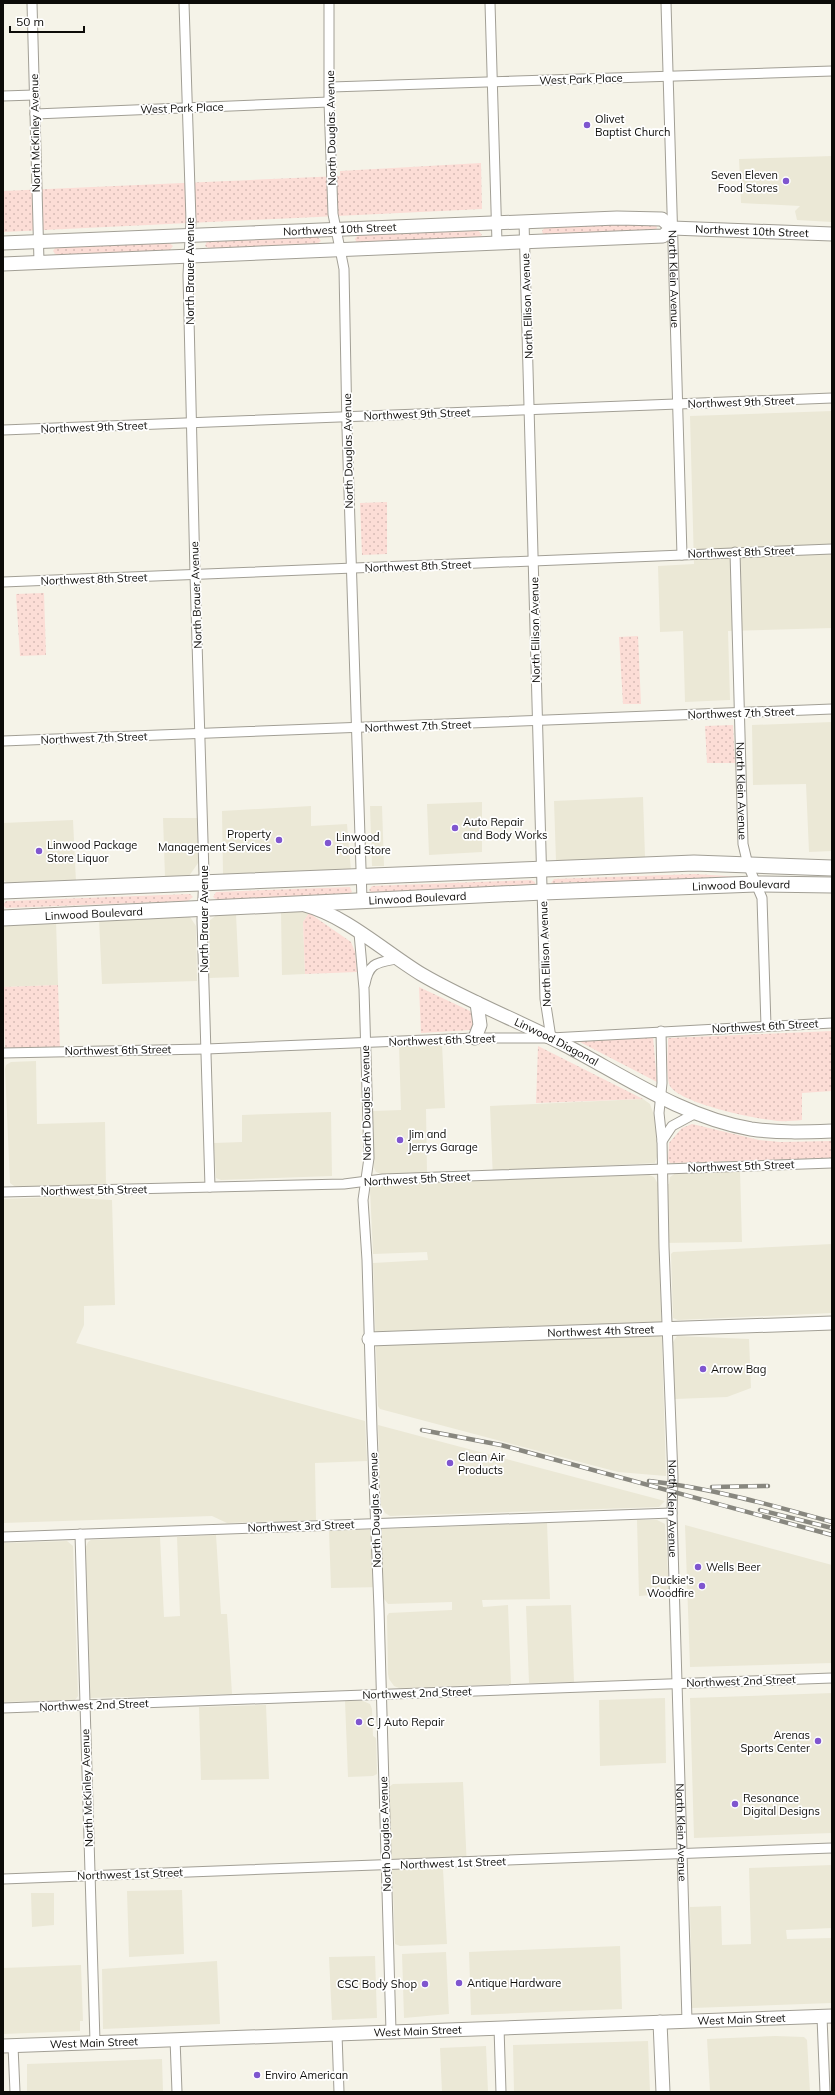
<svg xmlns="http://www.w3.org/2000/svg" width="835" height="2095" font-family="Mulish,sans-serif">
  <defs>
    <pattern id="grass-dots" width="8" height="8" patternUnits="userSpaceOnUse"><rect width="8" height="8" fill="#fcddd6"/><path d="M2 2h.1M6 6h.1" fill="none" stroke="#d7bcb6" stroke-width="1.8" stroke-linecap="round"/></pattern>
  </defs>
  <rect width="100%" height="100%" fill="#f5f3e8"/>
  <g fill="#ebe8d6">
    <polygon points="832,156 832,222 797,220 795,211 800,206 741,203 739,159"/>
    <polygon points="832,411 832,628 728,631 730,700 685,702 683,631 660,632 658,566 694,564 690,416"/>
    <polygon points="832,722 832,851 809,852 806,784 753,785 752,725"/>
    <polygon points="643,797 645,857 556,861 554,801"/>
    <polygon points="482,802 482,852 429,855 427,804"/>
    <polygon points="311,806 311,826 347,824 351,871 223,874 222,811"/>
    <polygon points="370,806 382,806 384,866 372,866"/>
    <polygon points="163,818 197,818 198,863 189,876 165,877"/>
    <polygon points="73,820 76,882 9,885 3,879 3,823"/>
    <polygon points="302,911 309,913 303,922 305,974 282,975 281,912"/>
    <polygon points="218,914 236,914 239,977 209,978 208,927 209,921"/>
    <polygon points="185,915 190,917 196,926 197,981 102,984 99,919"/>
    <polygon points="56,920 58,985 3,987 3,929 5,926 8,923"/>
    <polygon points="442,1044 445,1108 426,1109 427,1173 381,1174 376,1172 374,1168 373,1111 401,1110 399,1046"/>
    <polygon points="36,1061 37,1124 105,1122 106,1185 17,1188 10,1183 5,1069 6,1065 11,1062"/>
    <polygon points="643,1099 650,1104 656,1121 657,1157 655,1163 582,1167 582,1177 649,1175 654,1177 658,1184 669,1184 670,1177 676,1173 740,1171 742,1242 659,1243 666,1476 618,1472 380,1409 378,1406 373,1263 428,1260 427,1252 373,1254 370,1190 373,1184 493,1180 490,1106"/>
    <polygon points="331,1112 332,1176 221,1180 216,1178 214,1143 242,1142 242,1115"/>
    <polygon points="54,1197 112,1200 115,1305 84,1306 84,1325 76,1343 365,1421 367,1461 315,1463 316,1520 227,1523 212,1516 3,1523 3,1199"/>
    <polygon points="832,1244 832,1313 678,1320 673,1318 671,1254 673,1252"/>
    <polygon points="677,1336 749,1339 751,1388 727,1397 675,1399 673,1342"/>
    <polygon points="378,1425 665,1501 659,1507 390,1516 385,1513 381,1505"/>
    <polygon points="637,1520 657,1520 665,1524 669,1591 665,1594 639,1596"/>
    <polygon points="547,1523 550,1599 482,1600 483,1607 508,1605 511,1684 399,1688 394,1686 389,1679 388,1674 387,1616 389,1613 452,1610 452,1602 388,1604 384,1599 383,1587 331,1588 329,1531"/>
    <polygon points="685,1525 832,1565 832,1663 690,1667"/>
    <polygon points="216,1535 221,1614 227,1614 232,1694 90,1698 85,1549 88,1542 91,1540 160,1537 164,1617 180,1616 177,1537"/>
    <polygon points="67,1541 73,1546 78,1696 75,1700 3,1702 3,1543"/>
    <polygon points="571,1605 574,1682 529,1683 526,1606"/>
    <polygon points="832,1693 832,1833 694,1838 690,1698"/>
    <polygon points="665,1698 666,1763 600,1766 599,1700"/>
    <polygon points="345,1701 363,1701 370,1704 372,1709 373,1736 376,1738 377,1774 373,1776 348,1777"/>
    <polygon points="266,1705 269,1779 201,1780 199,1707"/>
    <polygon points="463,1782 467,1868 443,1869 447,1944 400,1946 395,1944 389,1787 393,1784"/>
    <polygon points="832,1865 832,1928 786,1930 787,1939 832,1938 832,2003 692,2008 690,1907 721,1906 722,1945 751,1944 749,1868"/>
    <polygon points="182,1890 184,1954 129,1957 127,1891"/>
    <polygon points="31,1893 54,1893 54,1925 32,1927"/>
    <polygon points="620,1946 622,2009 471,2015 469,1952"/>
    <polygon points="446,1952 449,2014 404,2018 402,1954"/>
    <polygon points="375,1956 377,2018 332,2020 329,1957"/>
    <polygon points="217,1961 220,2024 103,2029 102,1969"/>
    <polygon points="81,1965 83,2021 80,2021 80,2031 3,2034 3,1968"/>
    <polygon points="775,2036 804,2037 807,2040 810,2092 710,2092 707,2039"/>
    <polygon points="648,2041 650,2092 514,2092 513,2045"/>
    <polygon points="486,2046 488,2092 442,2092 440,2048"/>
    <polygon points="162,2059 163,2092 27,2092 27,2064"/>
  </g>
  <g fill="url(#grass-dots)">
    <polygon points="481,163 482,209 3,232 3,191 340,176 340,171"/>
    <polygon points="620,224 656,225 657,228 655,230 549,235 543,234 542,231 545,227"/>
    <polygon points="478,230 482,235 479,238 357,243 355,239 358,235"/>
    <polygon points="317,236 321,241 317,244 210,249 205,246 207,241 210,240"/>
    <polygon points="168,242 173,246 169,251 56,255 53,251 56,247"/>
    <polygon points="387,502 387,554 362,555 360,503"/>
    <polygon points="44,593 46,655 20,656 16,594"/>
    <polygon points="638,636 641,704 623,704 619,637"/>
    <polygon points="733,725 735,763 707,763 705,726"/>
    <polygon points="695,874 743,877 551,883 554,879"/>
    <polygon points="531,880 535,882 535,885 372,893 369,890 372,886"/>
    <polygon points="350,887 352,892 349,894 217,900 213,897 216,892"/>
    <polygon points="190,894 193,897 188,901 6,908 3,905 6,901"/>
    <polygon points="309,913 351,942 355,952 357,972 305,974 303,922"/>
    <polygon points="58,985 60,1048 5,1049 3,987"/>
    <polygon points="419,987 470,1011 476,1020 471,1030 421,1033"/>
    <path d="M832,1031V1091L802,1093V1120C791,1121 781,1122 771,1120C751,1118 675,1102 669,1084C666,1073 668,1050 668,1038Z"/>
    <polygon points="653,1037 657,1082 580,1042 581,1040"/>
    <polygon points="538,1046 643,1099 536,1103"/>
    <polygon points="692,1124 759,1140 780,1142 832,1141 832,1158 670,1163 668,1160 669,1143 682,1128"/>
  </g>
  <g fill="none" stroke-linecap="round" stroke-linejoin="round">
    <defs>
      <g id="street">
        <polyline points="32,3 39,262"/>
        <polyline points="184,3 191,221 188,275 195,575 204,874 202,920 210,1187"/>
        <polyline points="329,3 329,102 333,214 344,269 347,429 362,900"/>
        <polyline points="490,3 497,243"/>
        <path id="s1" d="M666,3L682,555"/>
        <polyline points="331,87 832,71"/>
        <polyline points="3,96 34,95"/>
        <polyline points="35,114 329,102"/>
        <polyline points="524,221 545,999 551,1038"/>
        <polyline points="3,430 832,398"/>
        <path id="s2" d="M735,552L743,844L748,865L762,898L766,1026"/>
        <polyline points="3,582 832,549"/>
        <polyline points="3,741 832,709"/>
        <polyline points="359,933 364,989 369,1158 363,1200 367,1260 372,1430 379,1609 391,2031"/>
        <path d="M365,984C369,963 376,963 396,959"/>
        <path id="s3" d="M661,1031L662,1083L659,1113L662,1141L664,1247L673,1477L672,1513L687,2021"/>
        <polyline points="3,1053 206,1049 475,1038 551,1038 832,1023"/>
        <polyline points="662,1141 672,1126 696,1113"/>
        <polyline points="3,1192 344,1184 383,1179 832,1163"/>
        <polyline points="80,1534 95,2042"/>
        <polyline points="3,1537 672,1513"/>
        <polyline points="3,1708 832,1678"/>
        <polyline points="3,1879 832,1848"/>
        <polyline points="822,2017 825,2092"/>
        <polyline points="499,2027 501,2092"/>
        <polyline points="337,2034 339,2092"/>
        <polyline points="175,2039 177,2092"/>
        <polyline points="13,2046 15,2092"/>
      </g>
      <g id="secondary">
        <path id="s4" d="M3,243L617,218L662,219L672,228L832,234"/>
        <polyline points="3,264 663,236 672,228"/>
        <path id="s5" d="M305,905C346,916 385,952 421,974C467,1001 517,1020 565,1045C624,1076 683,1117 751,1129C778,1133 805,1132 832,1131"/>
        <polyline points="475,1038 480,1025 477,1003"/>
        <path id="s6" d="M369,1339L832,1323"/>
        <polyline points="660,2022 663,2092"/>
        <path id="s7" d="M3,2046L832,2016"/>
      </g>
      <g id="primary">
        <polyline points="3,891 694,863 832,868"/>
        <path id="s8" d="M3,918L543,892L756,884L832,885"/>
      </g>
    </defs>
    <use href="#street" stroke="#a29f95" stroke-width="11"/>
    <use href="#secondary" stroke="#a29f95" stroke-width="15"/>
    <use href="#primary" stroke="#a29f95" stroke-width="17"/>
    <use href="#street" stroke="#fff" stroke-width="9"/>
    <use href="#secondary" stroke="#fff" stroke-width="13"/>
    <use href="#primary" stroke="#fff" stroke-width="15"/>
    <defs>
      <g id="rail">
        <polyline points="422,1430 501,1445 832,1535"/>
        <path d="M649,1481C711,1488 771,1505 832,1522"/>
        <polyline points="712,1487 768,1486"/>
        <polyline points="760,1510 832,1528"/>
      </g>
    </defs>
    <use href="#rail" stroke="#88877f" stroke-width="4.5"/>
    <use href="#rail" stroke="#fff" stroke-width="3" stroke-dasharray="9" stroke-linecap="butt"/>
  </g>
  <g fill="#7f56cf" stroke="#fff" stroke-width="1.5">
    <circle cx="587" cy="125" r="4"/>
    <circle cx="786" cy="181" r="4"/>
    <circle cx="455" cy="828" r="4"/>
    <circle cx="279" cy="840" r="4"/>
    <circle cx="328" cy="843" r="4"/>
    <circle cx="39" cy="851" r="4"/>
    <circle cx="400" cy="1140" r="4"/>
    <circle cx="703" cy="1369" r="4"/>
    <circle cx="450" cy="1463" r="4"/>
    <circle cx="698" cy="1567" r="4"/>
    <circle cx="702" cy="1586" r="4"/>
    <circle cx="359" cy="1722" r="4"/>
    <circle cx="818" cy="1741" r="4"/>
    <circle cx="735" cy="1804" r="4"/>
    <circle cx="459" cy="1983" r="4"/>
    <circle cx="425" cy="1984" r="4"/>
    <circle cx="257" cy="2075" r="4"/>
  </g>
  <g text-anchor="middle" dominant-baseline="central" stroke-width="3.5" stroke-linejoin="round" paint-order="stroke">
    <g font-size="11" fill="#0c0b08" stroke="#fff">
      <text transform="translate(581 79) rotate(-2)">West Park Place</text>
      <text transform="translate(182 108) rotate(-2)">West Park Place</text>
      <text transform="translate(331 128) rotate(-91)">North Douglas Avenue</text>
      <text transform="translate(35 133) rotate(-91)">North McKinley Avenue</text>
      <text stroke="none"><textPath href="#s4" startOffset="337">Northwest 10th Street</textPath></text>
      <text stroke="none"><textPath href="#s4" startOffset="753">Northwest 10th Street</textPath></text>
      <text transform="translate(190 271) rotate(-90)">North Brauer Avenue</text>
      <text stroke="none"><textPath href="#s1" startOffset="276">North Klein Avenue</textPath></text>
      <text transform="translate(527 306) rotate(-92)">North Ellison Avenue</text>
      <text transform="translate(741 402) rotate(-2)">Northwest 9th Street</text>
      <text transform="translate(417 414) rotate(-2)">Northwest 9th Street</text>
      <text transform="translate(94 427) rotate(-2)">Northwest 9th Street</text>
      <text transform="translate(348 451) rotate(-91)">North Douglas Avenue</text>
      <text transform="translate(741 552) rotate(-2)">Northwest 8th Street</text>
      <text transform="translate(418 566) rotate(-2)">Northwest 8th Street</text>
      <text transform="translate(94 579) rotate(-2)">Northwest 8th Street</text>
      <text transform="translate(196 595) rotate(-92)">North Brauer Avenue</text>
      <text transform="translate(535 630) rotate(-91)">North Ellison Avenue</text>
      <text transform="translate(741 713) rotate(-2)">Northwest 7th Street</text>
      <text transform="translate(418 726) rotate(-2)">Northwest 7th Street</text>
      <text transform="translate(94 738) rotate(-2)">Northwest 7th Street</text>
      <text stroke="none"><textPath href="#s2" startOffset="239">North Klein Avenue</textPath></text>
      <text stroke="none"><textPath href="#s8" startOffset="739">Linwood Boulevard</textPath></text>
      <text stroke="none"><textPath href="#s8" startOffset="415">Linwood Boulevard</textPath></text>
      <text stroke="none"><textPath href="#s8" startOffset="91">Linwood Boulevard</textPath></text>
      <text transform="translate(204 919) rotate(-90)">North Brauer Avenue</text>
      <text transform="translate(545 954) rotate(-92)">North Ellison Avenue</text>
      <text transform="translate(765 1026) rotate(-3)">Northwest 6th Street</text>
      <text transform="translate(442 1040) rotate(-2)">Northwest 6th Street</text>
      <text stroke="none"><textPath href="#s5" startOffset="287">Linwood Diagonal</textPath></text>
      <text transform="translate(118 1050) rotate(-1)">Northwest 6th Street</text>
      <text transform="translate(366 1103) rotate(-91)">North Douglas Avenue</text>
      <text transform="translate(741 1166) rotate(-2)">Northwest 5th Street</text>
      <text transform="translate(417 1179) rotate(-3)">Northwest 5th Street</text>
      <text transform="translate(94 1190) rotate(-1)">Northwest 5th Street</text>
      <text stroke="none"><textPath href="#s6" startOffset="232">Northwest 4th Street</textPath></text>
      <text stroke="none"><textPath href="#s3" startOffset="478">North Klein Avenue</textPath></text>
      <text transform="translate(375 1510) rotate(-92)">North Douglas Avenue</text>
      <text transform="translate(301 1526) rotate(-2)">Northwest 3rd Street</text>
      <text transform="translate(741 1681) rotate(-2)">Northwest 2nd Street</text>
      <text transform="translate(417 1693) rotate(-2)">Northwest 2nd Street</text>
      <text transform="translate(94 1705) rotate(-2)">Northwest 2nd Street</text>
      <text transform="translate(87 1788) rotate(-92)">North McKinley Avenue</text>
      <text stroke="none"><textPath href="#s3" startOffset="802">North Klein Avenue</textPath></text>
      <text transform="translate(385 1834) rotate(-92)">North Douglas Avenue</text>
      <text transform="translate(453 1863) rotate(-2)">Northwest 1st Street</text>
      <text transform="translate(130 1874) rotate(-2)">Northwest 1st Street</text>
      <text stroke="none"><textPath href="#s7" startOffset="739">West Main Street</textPath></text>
      <text stroke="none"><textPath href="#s7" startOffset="415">West Main Street</textPath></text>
      <text stroke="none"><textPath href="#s7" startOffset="91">West Main Street</textPath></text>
    </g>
    <g font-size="11" fill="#0c0b08" stroke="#fff" text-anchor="start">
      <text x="595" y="119">Olivet<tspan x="595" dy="13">Baptist Church</tspan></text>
      <text x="778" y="175" text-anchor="end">Seven Eleven<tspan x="778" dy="13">Food Stores</tspan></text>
      <text x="463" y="822">Auto Repair<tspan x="463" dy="13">and Body Works</tspan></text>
      <text x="271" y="834" text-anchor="end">Property<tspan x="271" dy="13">Management Services</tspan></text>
      <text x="336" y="837">Linwood<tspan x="336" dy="13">Food Store</tspan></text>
      <text x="47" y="845">Linwood Package<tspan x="47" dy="13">Store Liquor</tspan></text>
      <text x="408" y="1134">Jim and<tspan x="408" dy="13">Jerrys Garage</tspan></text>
      <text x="711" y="1369">Arrow Bag</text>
      <text x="458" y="1457">Clean Air<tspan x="458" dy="13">Products</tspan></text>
      <text x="706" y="1567">Wells Beer</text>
      <text x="694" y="1580" text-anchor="end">Duckie's<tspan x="694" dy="13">Woodfire</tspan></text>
      <text x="367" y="1722">C J Auto Repair</text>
      <text x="810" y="1735" text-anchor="end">Arenas<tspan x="810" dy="13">Sports Center</tspan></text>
      <text x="743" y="1798">Resonance<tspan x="743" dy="13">Digital Designs</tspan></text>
      <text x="467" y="1983">Antique Hardware</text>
      <text x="417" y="1984" text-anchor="end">CSC Body Shop</text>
      <text x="265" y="2075">Enviro American</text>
    </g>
  </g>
  <rect width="835" height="2095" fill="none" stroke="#0c0b08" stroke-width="8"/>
  <path d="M10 26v6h74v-6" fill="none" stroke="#0c0b08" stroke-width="2"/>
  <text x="16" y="26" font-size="12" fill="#0c0b08" stroke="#ffffff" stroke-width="3" paint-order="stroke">50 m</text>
</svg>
